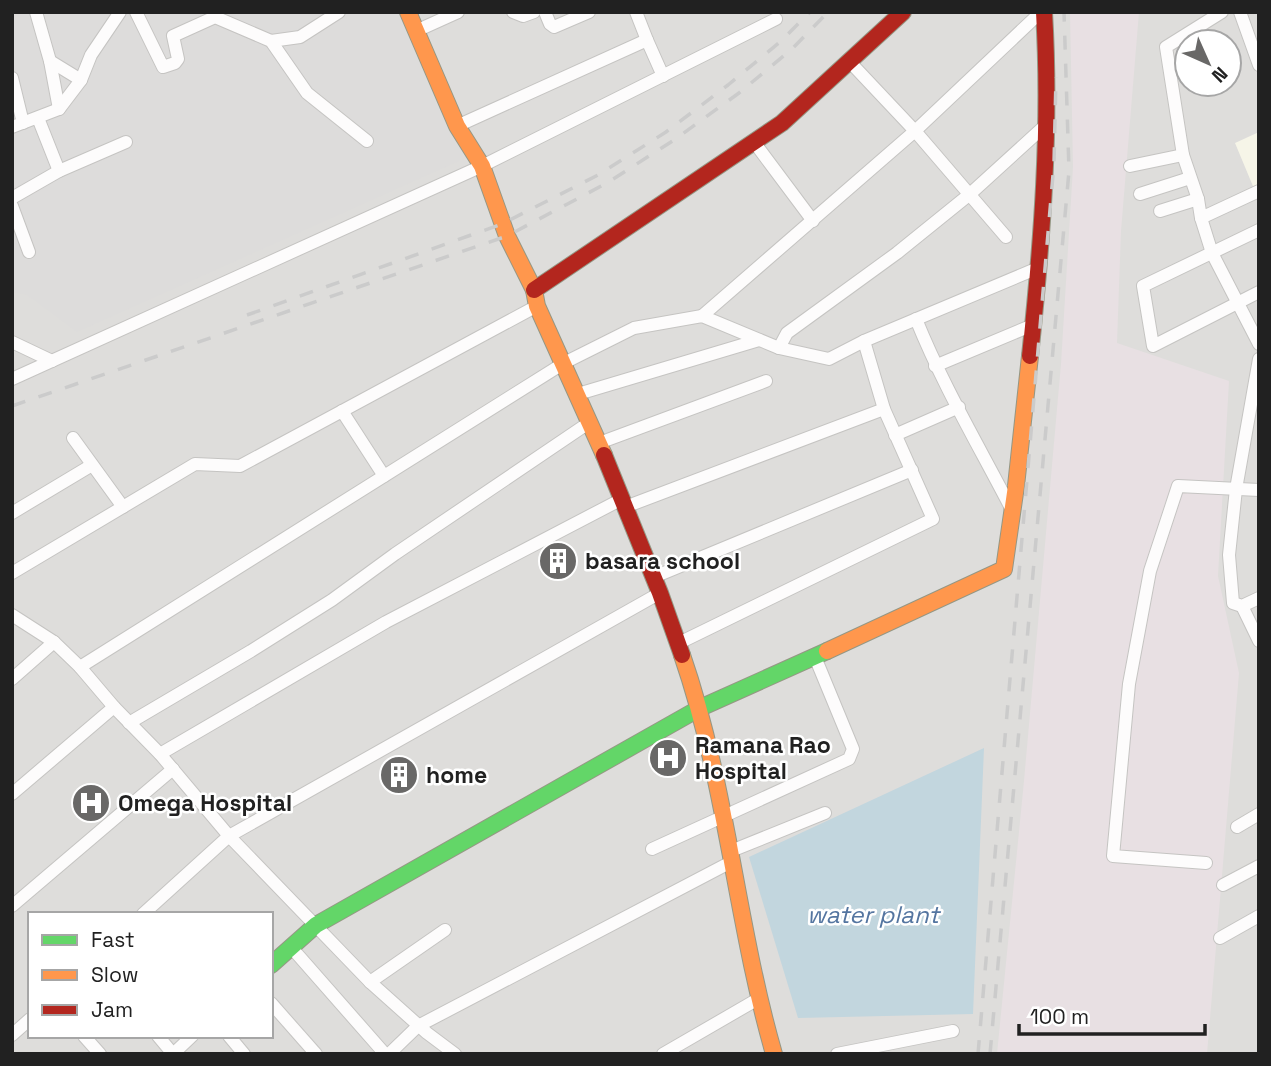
<svg xmlns="http://www.w3.org/2000/svg" width="1271" height="1066" font-family="'Space Grotesk',sans-serif">
  <rect width="100%" height="100%" fill="#efedea"/>
  <path fill="#dedddb" fill-rule="evenodd" d="M12,12H1259V1054H12ZM1187,42H1229V84H1187ZM30,914H271V1036H30Z"/>
  <polygon fill="#e8e0e3" points="1070,12 1139,12 1121,231 1117,343 1229,381 1218,576 1239,673 1207,1054 997,1054 1024,781 1061,364 1073,167"/>
  <polygon fill="#f6f5e8" points="1259,132 1259,189 1255,191 1235,143"/>
  <polygon fill="#dddcdb" points="12,12 400,12 468,157 77,332 27,295 12,292"/>
  <polygon fill="#c2d6de" points="984,748 973,1014 798,1018 749,857"/>
  <g fill="none" stroke-linecap="round" stroke-linejoin="round">
    <defs>
      <g id="street">
        <polyline points="36,12 50,61 59,109"/>
        <polyline points="136,12 163,67 175,63 178,59 173,36 215,17 271,41 307,93 367,141"/>
        <polyline points="513,12 523,16 534,12"/>
        <polyline points="545,12 550,24 554,27 589,12"/>
        <polyline points="636,12 647,40"/>
        <polyline points="1222,12 1166,47 1183,155 1198,199 1201,218 1259,191"/>
        <polyline points="1240,12 1259,65"/>
        <polyline points="416,31 458,12"/>
        <polyline points="271,41 300,37 339,12"/>
        <polyline points="50,61 81,80"/>
        <polyline points="849,61 915,131 1006,237"/>
        <polyline points="12,78 23,123"/>
        <polyline points="38,118 59,171"/>
        <polyline points="457,126 647,40 663,76"/>
        <polyline points="12,127 59,109 81,80 91,55 120,12"/>
        <polyline points="754,142 813,221"/>
        <polyline points="1130,166 1183,155"/>
        <polyline points="1140,194 1190,178"/>
        <polyline points="12,198 59,171 126,142"/>
        <polyline points="12,206 29,252"/>
        <polyline points="1160,211 1198,199"/>
        <polyline points="1201,218 1212,253 1259,344"/>
        <polyline points="1259,230 1143,286 1153,346 1259,292"/>
        <polyline points="702,316 915,131 1041,12"/>
        <path d="M916,319C943,386 980,448 1013,512"/>
        <polyline points="864,341 1038,268"/>
        <polyline points="12,342 52,361"/>
        <polyline points="779,348 787,333 897,253 970,194 1048,123"/>
        <polyline points="1259,359 1236,489 1229,555 1233,603 1242,606 1259,598"/>
        <polyline points="935,366 1033,325"/>
        <polyline points="12,379 482,166 776,19"/>
        <polyline points="578,394 759,340"/>
        <polyline points="342,411 384,476"/>
        <polyline points="895,435 959,407"/>
        <polyline points="73,438 123,507"/>
        <polyline points="599,443 766,381"/>
        <polyline points="625,507 884,409"/>
        <polyline points="12,513 92,465"/>
        <polyline points="12,573 195,464 240,466 537,306"/>
        <polyline points="654,577 912,470"/>
        <polyline points="1242,606 1259,641"/>
        <polyline points="12,615 54,642 80,667 114,707 160,754 229,836 370,982 427,1033 455,1054"/>
        <polyline points="80,667 564,363 634,328 702,316 779,348 829,359 864,341 884,409 933,519 679,643"/>
        <polyline points="12,679 54,642"/>
        <polyline points="129,723 251,651 332,600 395,554 590,422"/>
        <polyline points="160,754 386,622 622,499"/>
        <polyline points="12,794 114,707"/>
        <polyline points="1237,827 1259,814"/>
        <polyline points="652,849 849,759 853,749 815,657"/>
        <polyline points="731,851 825,813"/>
        <polyline points="1206,863 1113,856 1129,684 1150,571 1178,486 1259,490"/>
        <polyline points="1223,885 1259,866"/>
        <polyline points="12,906 173,769"/>
        <polyline points="143,914 229,836 660,593"/>
        <polyline points="1220,938 1259,916"/>
        <polyline points="291,947 385,1054"/>
        <polyline points="370,982 445,930"/>
        <polyline points="271,1003 316,1054"/>
        <polyline points="12,1035 30,1019"/>
        <polyline points="84,1036 100,1054"/>
        <polyline points="158,1036 173,1054"/>
        <polyline points="229,1036 244,1054"/>
        <polyline points="173,1054 192,1036"/>
        <polyline points="389,1054 418,1026 733,861"/>
        <polyline points="663,1054 758,999"/>
        <polyline points="837,1054 953,1031"/>
      </g>
      <polyline id="fast" points="271,965 316,925 700,708 827,651"/>
      <g id="slow">
        <polyline points="408,12 457,126 482,166 507,236 534,290 537,306 604,455"/>
        <polyline points="827,651 1004,569 1016,486 1030,356"/>
        <path d="M682,655C727,785 736,923 774,1054"/>
      </g>
      <g id="jam">
        <polyline points="534,290 782,123 903,12"/>
        <path d="M1030,356C1042,242 1051,127 1044,12"/>
        <polyline points="604,455 660,593 682,655"/>
      </g>
    </defs>
    <use href="#street" stroke="#c5c4c2" stroke-width="14"/>
    <use href="#fast" stroke="#959784" stroke-width="18"/>
    <use href="#slow" stroke="#959784" stroke-width="18"/>
    <use href="#jam" stroke="#959784" stroke-width="18"/>
    <use href="#street" stroke="#fdfcfc" stroke-width="12"/>
    <use href="#fast" stroke="#63d668" stroke-width="16"/>
    <use href="#slow" stroke="#ff974d" stroke-width="16"/>
    <use href="#jam" stroke="#b3261e" stroke-width="16"/>
    <g stroke="#cbcbcb" stroke-width="3.5" stroke-dasharray="14 14" stroke-linecap="butt">
      <polyline points="247,315 502,224 598,175 666,132 728,85 780,42 810,12"/>
      <polyline points="12,406 507,236 607,183 674,140 739,93 792,49 828,12"/>
      <polyline points="978,1054 1054,163 1056,77"/>
      <polyline points="990,1054 1069,171 1064,12"/>
    </g>
  </g>
  <defs>
    <symbol id="building-disc" viewBox="-11 -11 22 22"><circle r="9.5" fill="#696867" stroke="#fff"/><path d="M-4-6H4V6H1V3H-1V6H-4ZM-2.5-4.3h1.7v1.8h-1.7ZM.8-4.3h1.7v1.8H.8ZM-2.5-1h1.7V.8h-1.7ZM.8-1h1.7V.8H.8Z" fill="#fff"/></symbol>
    <symbol id="hospital-disc" viewBox="-11 -11 22 22"><circle r="9.5" fill="#696867" stroke="#fff"/><path d="M-5-5h3v3.5h4V-5h3V5h-3V1.5h-4V5h-3Z" fill="#fff"/></symbol>
  </defs>
  <g fill-rule="evenodd">
    <use href="#building-disc" x="536" y="539" width="44" height="44"/>
    <use href="#hospital-disc" x="646" y="736" width="44" height="44"/>
    <use href="#building-disc" x="377" y="753" width="44" height="44"/>
    <use href="#hospital-disc" x="69" y="781" width="44" height="44"/>
  </g>
  <g text-anchor="middle" dominant-baseline="central" stroke-width="5" stroke-linejoin="round" paint-order="stroke">
    <g font-size="23" font-weight="bold" fill="#212121" stroke="#fff" text-anchor="start">
      <text x="585" y="561">basara school</text>
      <text x="695" y="745">Ramana Rao<tspan x="695" dy="26">Hospital</tspan></text>
      <text x="426" y="775">home</text>
      <text x="118" y="803">Omega Hospital</text>
    </g>
    <g font-size="24" font-style="italic" fill="#5475a0" stroke="#fff">
      <text x="873" y="914">water plant</text>
    </g>
  </g>
  <rect width="1271" height="1066" fill="none" stroke="#212121" stroke-width="28"/>
  <rect x="28" y="912" width="245" height="126" fill="#ffffff" stroke="#a6a6a6" stroke-width="2"/>
  <rect x="42" y="935" width="35" height="10" fill="#63d668" stroke="#a6a6a6" stroke-width="2"/>
  <text x="91" y="947" font-size="21" fill="#212121">Fast</text>
  <rect x="42" y="970" width="35" height="10" fill="#ff974d" stroke="#a6a6a6" stroke-width="2"/>
  <text x="91" y="982" font-size="21" fill="#212121">Slow</text>
  <rect x="42" y="1005" width="35" height="10" fill="#b3261e" stroke="#a6a6a6" stroke-width="2"/>
  <text x="91" y="1017" font-size="21" fill="#212121">Jam</text>
  <g transform="translate(1208 63) rotate(135)"><circle r="33" fill="#ffffff" stroke="#a6a6a6" stroke-width="2"/>
  <path d="M0-5L12 26L0 18L-12 26Z" fill="#696867"/>
  <text y="-10" font-size="19" font-weight="bold" text-anchor="middle" fill="#212121">N</text>
  </g>
  <path d="M1019 1024v10h186v-10" fill="none" stroke="#212121" stroke-width="3.5"/>
  <text x="1030" y="1024" font-size="21" fill="#212121" stroke="#ffffff" stroke-width="5" paint-order="stroke">100 m</text>
</svg>
